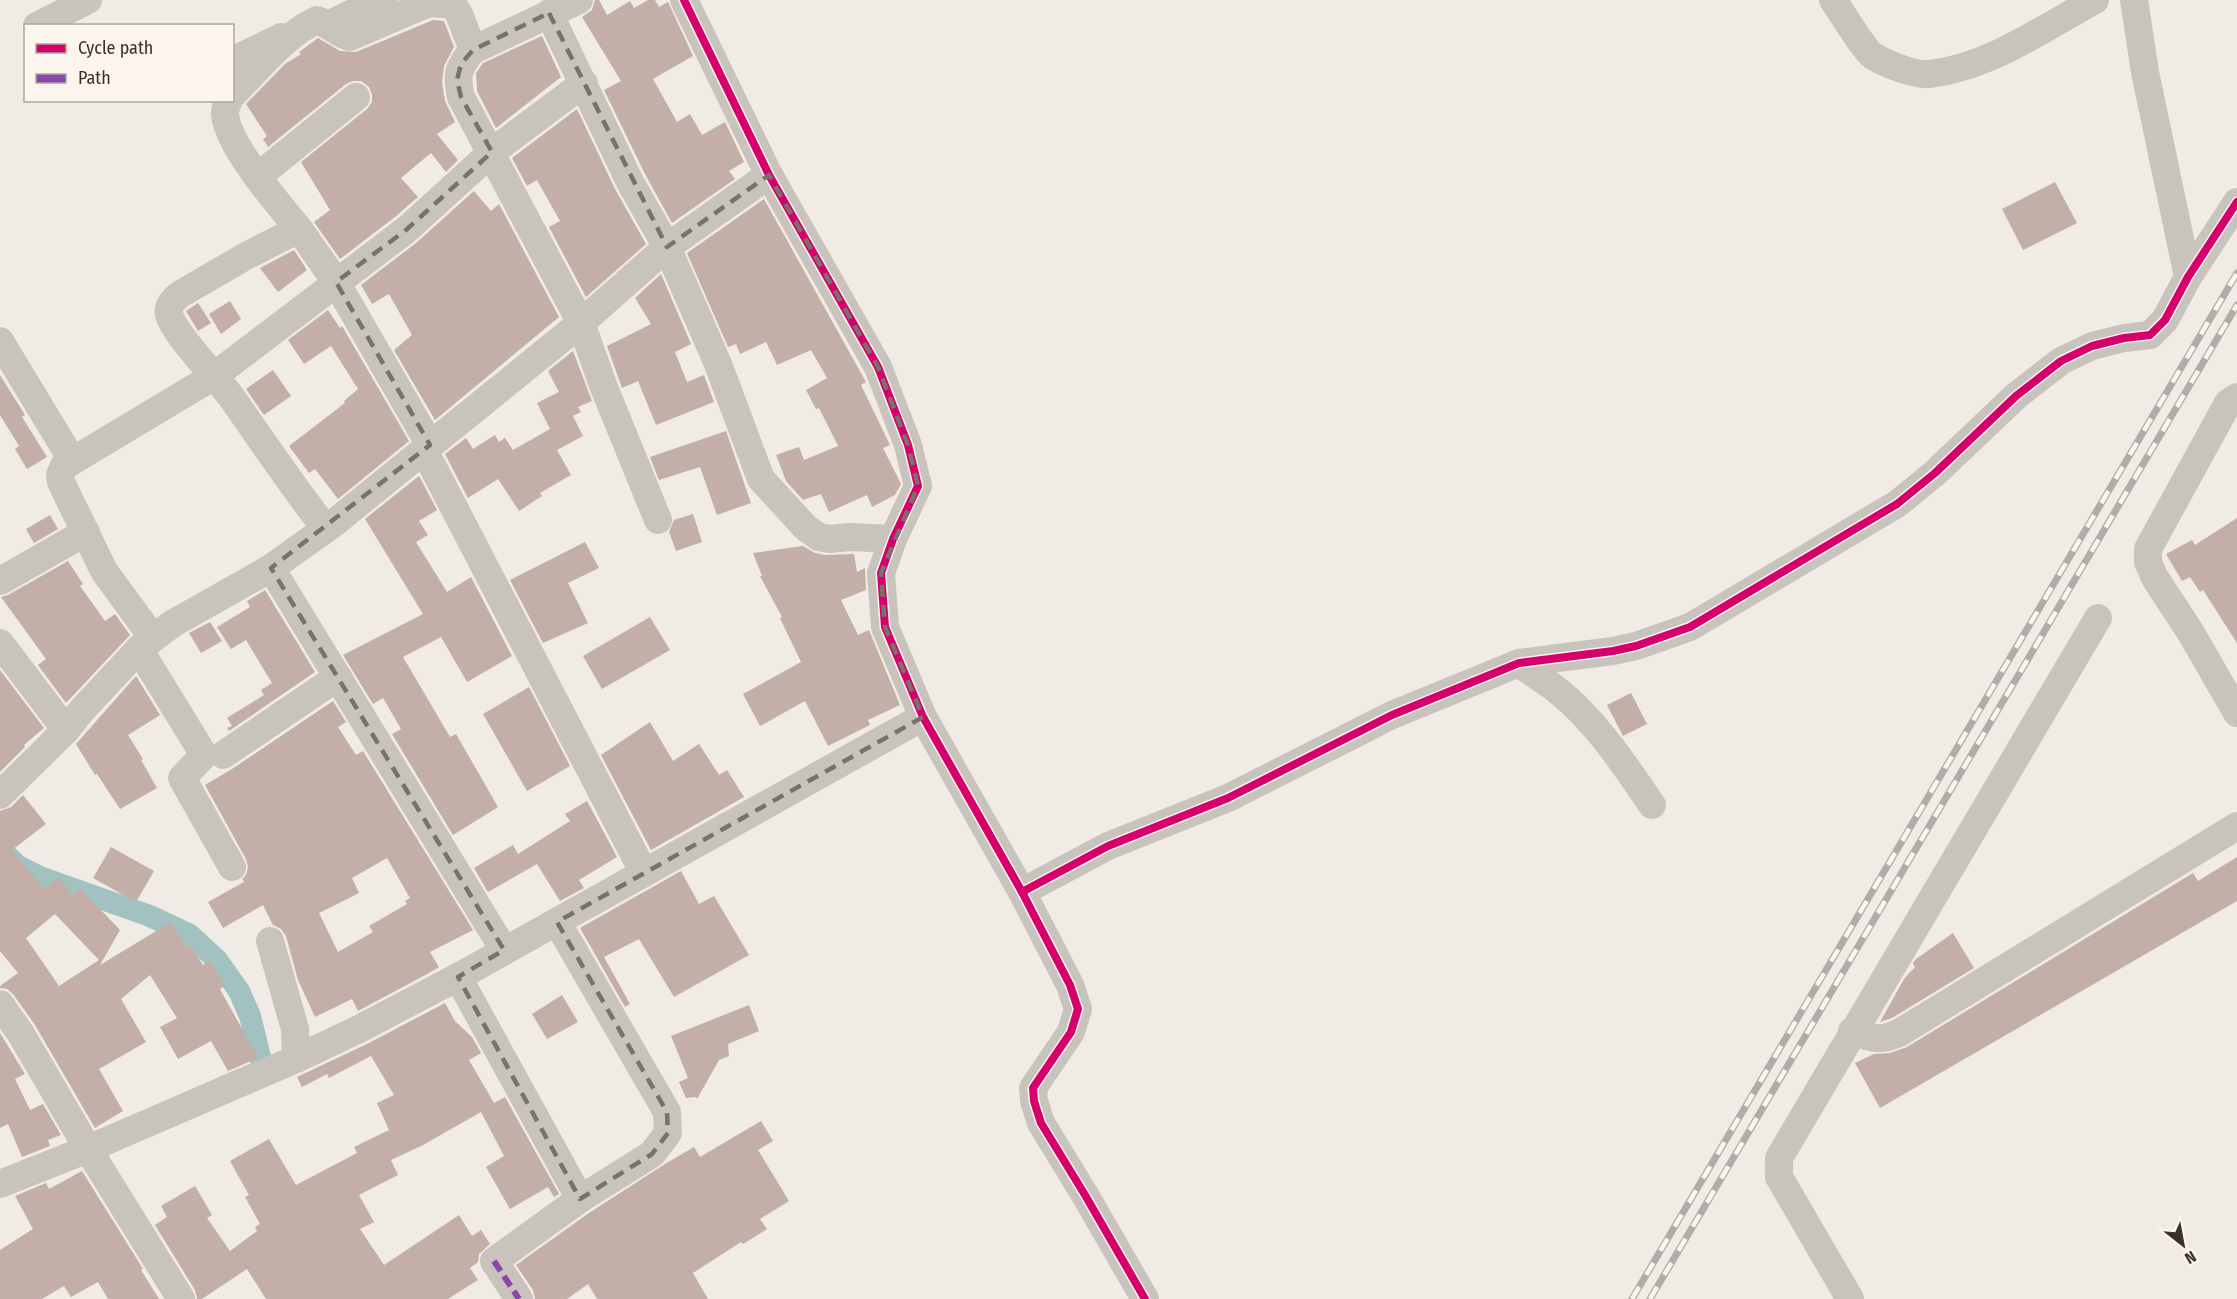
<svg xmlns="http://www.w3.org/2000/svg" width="2237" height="1299" font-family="'Fira Sans Condensed',sans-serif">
  <rect width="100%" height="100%" fill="#f0ebe5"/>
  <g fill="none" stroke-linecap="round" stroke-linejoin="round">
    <polyline stroke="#a1c2c1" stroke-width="22" points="0,849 18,866 40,877 150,916 190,935 217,960 239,991 250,1016 264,1073"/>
  </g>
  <g fill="#c3afa7" fill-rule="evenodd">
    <polygon points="595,0 599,0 607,15 630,1 634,8 648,0 655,0 659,7 668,2 693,56 653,79 677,122 690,114 702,135 725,122 744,162 729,171 735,179 672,223 645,174 604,90 621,81 582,17 592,10"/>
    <polygon points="433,20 444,21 454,47 444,66 442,83 445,101 455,122 437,134 458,160 446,172 431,153 401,178 418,197 395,217 340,259 314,222 330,210 301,162 367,109 372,102 372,95 369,87 361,81 353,81 346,84 268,147 263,139 267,136 246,104 285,64 301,54 299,52 318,38 340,51 356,52"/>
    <polygon points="542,36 561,77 496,128 477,91 476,73 483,63"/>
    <polygon points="577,109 615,189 646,244 586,297 549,227 560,221 537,180 527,186 512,158"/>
    <polygon points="2055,182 2077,223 2023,250 2002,209"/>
    <polygon points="474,191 491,211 499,204 559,317 435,420 394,350 412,335 389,294 372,304 361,285 416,243"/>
    <polygon points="764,199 866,382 861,385 890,445 883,448 901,484 895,495 872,507 867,495 829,512 821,494 803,500 786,481 776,455 799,447 804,460 838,446 819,408 816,409 806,390 827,378 811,350 777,365 766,342 740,354 736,344 728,347 687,253"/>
    <polygon points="294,250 307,270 278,292 260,268"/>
    <polygon points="661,274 691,344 675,352 687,382 704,375 714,402 656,425 638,381 622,388 607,346 651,324 635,298"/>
    <polygon points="230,301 241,319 221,334 209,314"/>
    <polygon points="198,303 211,323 198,331 186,311"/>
    <polygon points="328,310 340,328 342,326 409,441 338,499 315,469 309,473 289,446 345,403 344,401 358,389 331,346 304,364 288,340"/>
    <polygon points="573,351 592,401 578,407 581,412 573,416 583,436 557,450 571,475 540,493 542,496 519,511 498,479 468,498 445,454 466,438 473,449 495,435 499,442 505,438 513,450 550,429 537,403 559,392 548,371"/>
    <polygon points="273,370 291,396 264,415 246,389"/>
    <polygon points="0,375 25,415 22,417 47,457 27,469 15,449 19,446 0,415"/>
    <polygon points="726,431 751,503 717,515 700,467 659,480 650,457"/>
    <polygon points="419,476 437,510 419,521 428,535 416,542 447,592 471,577 512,656 467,682 441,637 403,657 450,737 456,734 498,807 453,835 392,734 401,729 383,698 373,704 343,655 423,614 365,519"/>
    <polygon points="693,514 702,542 676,551 669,532 674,520"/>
    <polygon points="50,515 58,529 34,543 26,529"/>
    <polygon points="2237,518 2237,643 2203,590 2200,592 2190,577 2182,581 2166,554 2192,540 2195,545"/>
    <polygon points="585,542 599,568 568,583 588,623 543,643 510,580"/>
    <polygon points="803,546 815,553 826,555 854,554 857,572 865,568 866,590 841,600 858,635 869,630 900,705 868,720 870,725 828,746 805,701 760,726 743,694 801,662 780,618 782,617 760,576 762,576 753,553"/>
    <polygon points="68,561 83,584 80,586 105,621 115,614 130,635 66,703 38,665 46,659 1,597 8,595"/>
    <polygon points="265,590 315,672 229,731 227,728 232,726 227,718 264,695 261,690 272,683 246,640 231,649 217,627 250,607 247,601"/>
    <polygon points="650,617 670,650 602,689 583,656"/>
    <polygon points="210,622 222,641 201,653 189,633"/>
    <polygon points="0,670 44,728 24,745 25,747 0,772"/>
    <polygon points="136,676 160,715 128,735 143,759 141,760 157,788 120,809 97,774 95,775 76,744"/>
    <polygon points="529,687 570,766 527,791 483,714"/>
    <polygon points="1631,693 1647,724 1623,736 1607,705"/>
    <path d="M333,701L346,722L338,727L356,755L363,751L473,930L430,952L439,967L429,973L358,1011L352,999L315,1017L298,980L286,936L281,929L273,925L263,905L223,928L208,902L244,882L242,879L246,875L248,867L246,859L205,785L232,769ZM387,858L410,898L405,901L407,904L369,926L373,932L338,952L319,913L359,893L352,878Z"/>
    <polygon points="650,722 673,761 699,744 719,775 727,770 744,797 651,850 601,755"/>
    <path d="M23,795L46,824L12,850L44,889L58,877L73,895L80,888L120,930L100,965L171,922L187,948L190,945L203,965L210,961L225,986L220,989L258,1058L228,1071L211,1041L178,1059L160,1027L177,1018L150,975L121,999L146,1042L99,1069L123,1111L95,1128L35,1025L13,994L7,989L0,988V986L18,973L0,951V811L11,807ZM55,914L99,960L59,986L26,938Z"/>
    <polygon points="587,801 617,857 579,880 584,888 560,901 537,864 488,892 474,868 513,845 518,854 570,821 565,814"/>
    <polygon points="111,847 154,871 136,902 93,878"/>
    <polygon points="2237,857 2237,901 1880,1108 1855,1063 1874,1054 1890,1053 1907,1047 2193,873 2198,881"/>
    <polygon points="681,871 699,904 714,896 749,955 674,997 639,939 604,957 630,1004 625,1007 580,928"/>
    <polygon points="1953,933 1974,968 1892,1018 1880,1022 1904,979 1915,967 1913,963 1916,959"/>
    <polygon points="562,995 578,1022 547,1039 532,1014"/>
    <polygon points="445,1003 455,1021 472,1037 481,1053 469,1060 494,1103 505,1097 559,1194 554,1197 548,1187 510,1209 486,1167 504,1156 481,1112 423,1145 391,1160 398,1175 359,1195 374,1222 360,1229 384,1265 459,1215 472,1236 481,1230 490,1244 479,1254 478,1262 470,1268 478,1280 448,1299 266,1299 247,1269 202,1299 197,1299 195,1290 155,1225 167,1217 161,1206 195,1186 212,1215 207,1218 230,1251 257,1231 255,1227 260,1224 245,1197 249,1195 230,1161 269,1139 296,1185 357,1153 354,1147 389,1130 377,1103 394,1095 371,1056 329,1078 327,1074 302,1087 297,1077 369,1043"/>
    <polygon points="749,1005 759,1031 728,1044 729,1056 719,1060 697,1099 696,1097 686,1098 679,1082 688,1078 671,1036"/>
    <polygon points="0,1033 25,1074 15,1079 30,1110 43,1104 61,1135 48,1140 50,1146 22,1157 8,1124 0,1128"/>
    <polygon points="761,1121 773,1141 758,1150 789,1201 760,1219 767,1229 743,1244 741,1242 693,1273 708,1299 597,1299 588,1284 567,1299 535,1299 533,1290 516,1265 589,1213 665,1164 694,1147 700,1157"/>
    <polygon points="82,1171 143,1269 141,1270 159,1299 162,1299 108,1299 98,1282 71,1297 64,1286 42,1299 0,1299 0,1250 33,1229 15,1196 46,1183 49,1189"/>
  </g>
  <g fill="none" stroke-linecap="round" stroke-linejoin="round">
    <g stroke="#c9c3be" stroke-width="28">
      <polyline points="684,0 769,175 878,367 908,445 918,486 893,539 881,573 885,627 923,717 1022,892 1070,985 1078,1009 1071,1032 1033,1088 1034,1101 1041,1123 1085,1195 1145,1299"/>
      <path d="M1833,0C1841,11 1864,50 1873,56C1884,63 1916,76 1929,74C1990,67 2042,29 2095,0"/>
      <polyline points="2134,0 2145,72 2188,277"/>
      <polyline points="549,13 630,182 667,247 718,364 761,479 806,528 819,537 829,539 850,537 893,539"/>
      <polyline points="330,24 348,15 384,0"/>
      <polyline points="37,26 88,0"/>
      <path d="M473,50C458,67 456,75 461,97L581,323L603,385L658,520"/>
      <polyline points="232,61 281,37"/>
      <path d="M232,95C258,70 284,35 317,20C329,24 341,36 350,37L422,6L431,3L453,5L459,14L473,50L579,0"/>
      <path d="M229,100C227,105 224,110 225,114C227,145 279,205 299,229L246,256L179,295C173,300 167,306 169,314C173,333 218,379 232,398C263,442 292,486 326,529"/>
      <polyline points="257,177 356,97"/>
      <polyline points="299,229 336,282 430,445"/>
      <polyline points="0,341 72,460"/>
      <polyline points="2237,397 2228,403 2148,549 2148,562 2155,578 2191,633 2237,713"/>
      <polyline points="424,450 644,873"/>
      <polyline points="271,568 504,950"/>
      <polyline points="0,581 86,532"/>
      <polyline points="153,638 104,571 61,482 60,475 64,466 214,376 406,230 492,152 584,83"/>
      <polyline points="0,643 66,730"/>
      <polyline points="139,649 204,755 182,778 232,867"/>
      <path d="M1519,663C1531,672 1545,681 1557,690C1596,721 1624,764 1652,805"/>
      <polyline points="223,755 338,677"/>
      <polyline points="0,795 66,730 83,709 139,649 172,624 271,568 334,523 581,323 667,247 769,175"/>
      <polyline points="1022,892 1108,846 1228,798 1392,715 1519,663 1613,651 1636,646 1690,627 1897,504 1935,473 2016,396 2061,361 2092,346 2124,338 2150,335 2165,320 2188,277 2237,202"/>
      <polyline points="270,941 295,1029 296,1059"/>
      <polyline points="458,977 580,1199"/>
      <polyline points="0,1004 21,1034 88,1149 181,1299"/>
      <path d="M1852,1031C1872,1038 1879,1042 1899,1033L2237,826"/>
      <polyline points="0,1184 88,1149 296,1059 361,1028 458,977 923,717"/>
      <polyline points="519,1299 494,1261 580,1199 652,1154 668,1133 667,1112 557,922"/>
      <polyline points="1850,1299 1779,1177 1779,1158 2098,618"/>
    </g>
    <defs>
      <g id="rail">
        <polyline points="1632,1299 2237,273"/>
        <polyline points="1650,1299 2237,305"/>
      </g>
    </defs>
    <use href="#rail" stroke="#b1aca8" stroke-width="7"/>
    <use href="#rail" stroke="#fbf5ee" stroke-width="4.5" stroke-dasharray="14" stroke-linecap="butt"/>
    <polyline stroke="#8e44ad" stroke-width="6" stroke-dasharray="12 6" stroke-linecap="butt" points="494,1261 519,1299"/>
    <defs>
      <g id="cycleway">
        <polyline points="684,0 769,175 878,367 908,445 918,486 893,539 881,573 885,627 923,717 1022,892 1070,985 1078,1009 1071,1032 1033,1088 1034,1101 1041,1123 1085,1195 1145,1299"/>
        <polyline points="1022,892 1108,846 1228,798 1392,715 1519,663 1613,651 1636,646 1690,627 1897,504 1935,473 2016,396 2061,361 2092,346 2124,338 2150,335 2165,320 2188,277 2237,202"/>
      </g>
    </defs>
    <use href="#cycleway" stroke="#fbf5ee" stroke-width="11"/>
    <use href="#cycleway" stroke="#d6006c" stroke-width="8"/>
  </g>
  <path fill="none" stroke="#7a716c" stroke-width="4.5" stroke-dasharray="12 8" stroke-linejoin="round" d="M549,13L667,247L769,175L878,367L908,445L918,486L881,573L885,627L923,717L557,922L667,1112L668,1133L652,1154L580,1199L458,977L504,950L271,568L430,445L336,282L406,230L492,152L461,97L457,80L461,64L473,50Z"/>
  <rect x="24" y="24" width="210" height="78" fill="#fbf5ee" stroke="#aea6a0" stroke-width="1.5"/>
  <rect x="36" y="44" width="30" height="9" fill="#d6006c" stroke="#aea6a0" stroke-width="1.5"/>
  <text x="78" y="54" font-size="18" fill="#3b302b">Cycle path</text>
  <rect x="36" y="74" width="30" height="9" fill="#8e44ad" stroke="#aea6a0" stroke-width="1.5"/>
  <text x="78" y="84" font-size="18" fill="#3b302b">Path</text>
  <g transform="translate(2183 1245) rotate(149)" stroke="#fbf5ee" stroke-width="4.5" paint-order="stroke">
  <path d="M0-4.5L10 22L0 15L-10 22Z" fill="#3b302b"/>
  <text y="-9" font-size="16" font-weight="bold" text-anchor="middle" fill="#3b302b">N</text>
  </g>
</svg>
